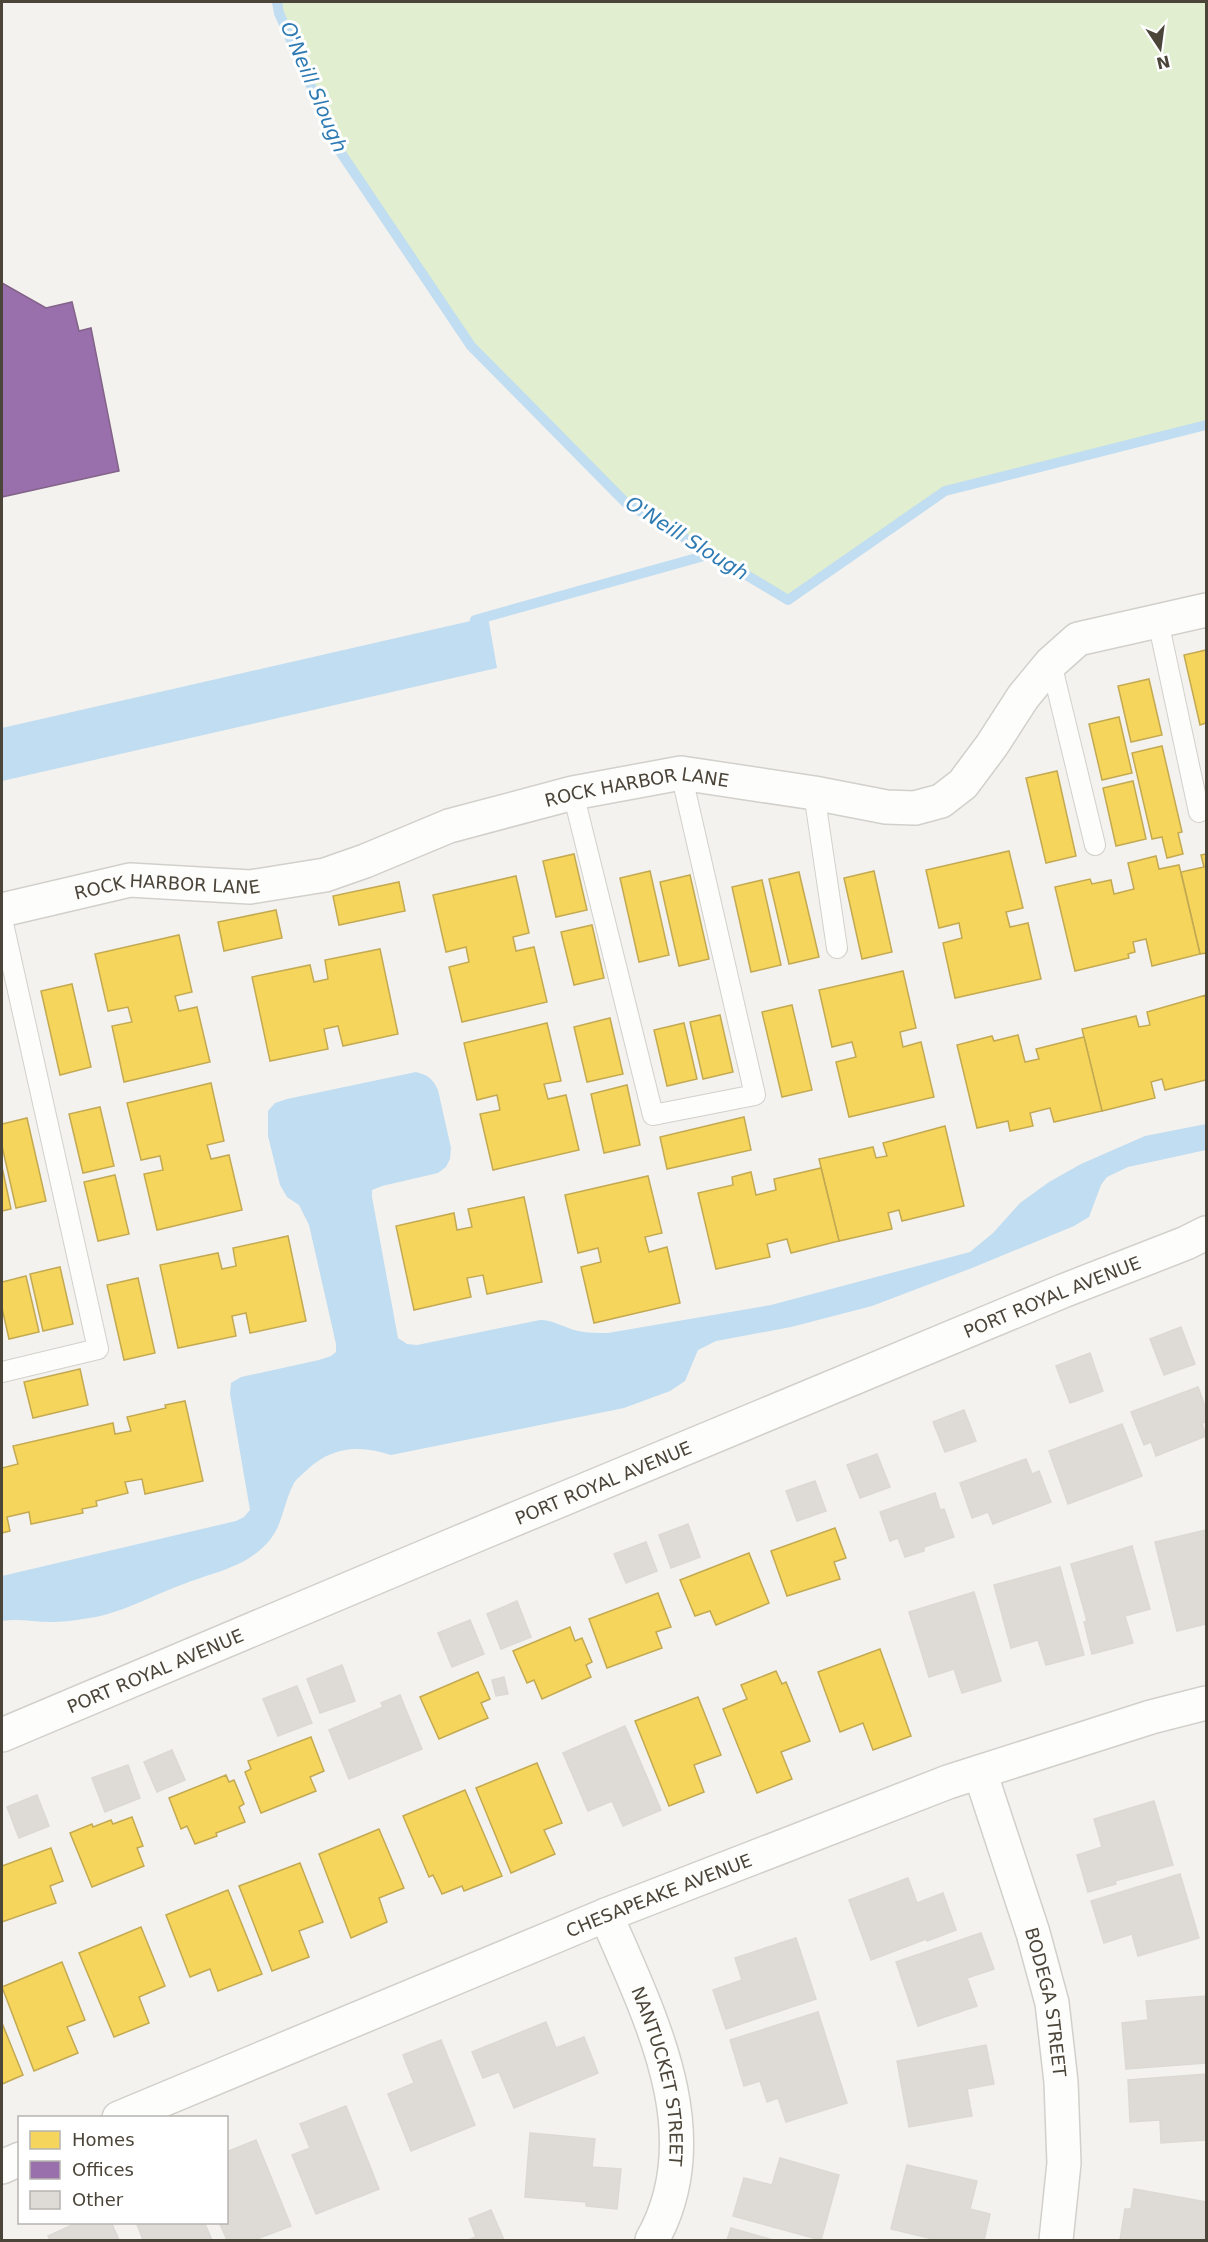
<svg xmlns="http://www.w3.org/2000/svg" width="1208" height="2242" font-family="'DejaVu Sans',sans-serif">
  <rect width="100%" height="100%" fill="#f4f2ee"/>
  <polygon fill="#e1eecf" points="277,2 1206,2 1206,425 945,491 788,600 625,502 471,346 339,150 279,13"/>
  <g fill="#c0ddf1">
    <polygon points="488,617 497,668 2,781 2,728"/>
    <path d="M416,1072C428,1075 433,1079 438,1090L451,1148L450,1159L446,1167L438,1173L382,1186L372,1190V1197L398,1338L407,1344L417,1345L540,1320C554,1320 565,1328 578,1331C588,1333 598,1333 608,1333L771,1305L970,1252L993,1233L1020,1203L1049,1182L1081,1164L1145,1136L1206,1124V1150L1128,1167L1107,1177L1101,1185L1089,1217L1074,1226L972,1268L872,1306L791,1327L716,1341L698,1350L685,1381L670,1391L624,1408L391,1455C360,1445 332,1446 307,1470C303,1474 297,1478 294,1483C281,1508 284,1530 260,1550C238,1569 208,1574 181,1585C149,1597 118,1615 83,1619C73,1621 61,1622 51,1622C34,1622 19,1618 2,1621V1576L236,1521L244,1517L250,1510L230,1394L231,1383L241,1377L319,1360L331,1356L336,1352V1344L309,1225L299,1205L287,1197L280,1185L268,1136V1111L275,1103L287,1099Z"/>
  </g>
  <g fill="#f6d55c" stroke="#c3aa52" stroke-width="1.5">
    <polygon points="1206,650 1206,723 1200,725 1184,655"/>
    <polygon points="1149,679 1162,735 1131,742 1118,686"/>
    <polygon points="1119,717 1132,773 1102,780 1089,724"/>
    <polygon points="1162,746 1182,832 1178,833 1183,854 1167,858 1162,837 1152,839 1132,753"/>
    <polygon points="1057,771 1076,856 1046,863 1026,778"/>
    <polygon points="1133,781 1146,839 1116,846 1103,788"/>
    <polygon points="1009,851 1023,908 1006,912 1010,927 1028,923 1041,979 955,998 943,943 962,938 959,923 939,928 926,870"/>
    <polygon points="574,854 587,910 556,917 543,861"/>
    <polygon points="1206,854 1206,953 1200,954 1181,872 1204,867 1201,855"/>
    <polygon points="1156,856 1159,869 1179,865 1200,954 1152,966 1146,939 1133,942 1135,952 1128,954 1129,958 1075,971 1055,887 1090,879 1092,884 1111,880 1114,894 1134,889 1128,863"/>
    <polygon points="650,871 669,955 639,962 620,878"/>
    <polygon points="874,871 892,952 862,959 844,878"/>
    <polygon points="799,872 819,957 789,964 769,879"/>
    <polygon points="690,875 709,959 679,966 660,882"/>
    <polygon points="516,876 529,933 513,937 516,951 534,947 547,1002 462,1022 449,967 469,962 466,947 446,952 433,895"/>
    <polygon points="762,880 781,965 751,972 732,887"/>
    <polygon points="399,882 405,911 339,925 333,896"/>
    <polygon points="276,910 282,938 224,951 218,922"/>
    <polygon points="592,925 604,978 574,985 561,932"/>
    <polygon points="179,935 192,992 175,996 179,1011 197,1007 210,1062 124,1082 112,1026 132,1022 128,1007 108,1011 95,954"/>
    <polygon points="380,949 398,1034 343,1046 338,1026 324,1029 328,1049 270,1061 252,977 310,965 314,982 328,979 325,960"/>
    <polygon points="903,971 916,1028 900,1032 903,1047 921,1042 934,1097 849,1117 836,1062 856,1057 852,1042 832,1047 819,990"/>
    <polygon points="72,984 91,1067 60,1075 41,991"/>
    <polygon points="1206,995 1206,1080 1165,1090 1162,1079 1151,1082 1155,1098 1102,1111 1082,1029 1136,1016 1139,1027 1150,1025 1147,1012"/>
    <polygon points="792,1005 812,1090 782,1097 762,1012"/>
    <polygon points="720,1015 733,1072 703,1079 690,1022"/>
    <polygon points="610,1018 623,1074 587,1082 574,1027"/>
    <polygon points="547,1023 561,1081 544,1084 548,1099 566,1095 579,1150 493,1170 480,1114 500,1110 497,1095 477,1100 464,1043"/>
    <polygon points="684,1023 697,1079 667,1086 654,1030"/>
    <polygon points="1018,1035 1025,1062 1039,1059 1036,1049 1084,1037 1102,1111 1054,1122 1050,1108 1030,1113 1033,1126 1010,1131 1008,1121 977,1128 957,1045 992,1036 994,1041"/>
    <polygon points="211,1083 224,1141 207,1145 211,1159 229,1155 242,1210 157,1230 144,1174 163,1170 160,1156 141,1160 127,1103"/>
    <polygon points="627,1085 640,1145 604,1153 591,1094"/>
    <polygon points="100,1107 114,1166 83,1173 69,1114"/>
    <polygon points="744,1117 751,1150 667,1169 660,1137"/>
    <polygon points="27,1118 46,1201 16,1208 2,1146 2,1124"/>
    <polygon points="945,1126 964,1206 902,1221 899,1210 888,1213 892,1229 839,1241 819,1159 873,1147 876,1158 887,1156 883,1143"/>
    <polygon points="2,1167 11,1209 2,1211"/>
    <polygon points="821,1168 839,1241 791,1253 787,1239 767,1244 770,1257 716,1269 698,1193 733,1185 732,1177 751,1172 756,1195 776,1190 774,1179"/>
    <polygon points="115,1175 129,1234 98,1241 84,1182"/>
    <polygon points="648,1176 662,1233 645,1237 649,1252 667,1247 680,1303 594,1323 581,1267 601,1262 598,1248 578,1253 565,1195"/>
    <polygon points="524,1197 542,1282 487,1294 483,1275 467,1278 471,1297 414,1310 396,1226 454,1213 457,1230 472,1227 468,1209"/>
    <polygon points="288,1236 306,1321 250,1333 246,1313 232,1316 236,1336 178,1348 160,1265 218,1253 222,1269 236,1266 233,1248"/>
    <polygon points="60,1267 73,1324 43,1331 30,1274"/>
    <polygon points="26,1276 39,1332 9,1339 2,1308 2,1282"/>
    <polygon points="138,1278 155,1353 124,1360 107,1285"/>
    <polygon points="80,1369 88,1405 33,1418 24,1382"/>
    <polygon points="185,1401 203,1481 145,1494 142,1479 125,1482 128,1493 96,1501 97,1506 82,1509 83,1513 31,1524 29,1512 7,1517 10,1531 2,1533 2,1468 18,1464 13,1446 113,1423 115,1434 131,1431 127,1417 166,1408 165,1405"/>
    <polygon points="835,1528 846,1558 834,1562 840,1579 787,1596 771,1551"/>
    <polygon points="749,1553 769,1603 716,1625 710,1611 695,1616 680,1580"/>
    <polygon points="658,1593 671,1627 656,1632 662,1648 607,1668 589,1619"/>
    <polygon points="570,1627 575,1641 582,1638 592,1662 586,1665 591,1677 542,1699 534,1680 527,1683 513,1651"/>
    <polygon points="880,1649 911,1736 873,1750 863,1723 840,1732 818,1672"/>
    <polygon points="776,1671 782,1684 786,1682 810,1741 781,1752 792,1779 757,1793 723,1709 747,1699 741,1685"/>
    <polygon points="478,1672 490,1699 481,1703 488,1718 439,1739 420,1697"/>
    <polygon points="698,1697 721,1755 694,1765 704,1792 669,1806 635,1721"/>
    <polygon points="311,1737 324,1771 310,1777 316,1791 261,1813 245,1772 251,1769 248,1761"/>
    <polygon points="537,1763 562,1823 544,1830 555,1854 511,1873 476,1788"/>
    <polygon points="226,1775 229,1782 234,1780 244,1804 239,1807 245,1822 216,1833 217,1836 195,1844 187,1826 181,1829 169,1798"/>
    <polygon points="465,1790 502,1876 464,1891 462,1886 442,1894 433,1875 429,1877 403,1816"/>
    <polygon points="132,1817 143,1846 137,1848 144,1866 92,1887 70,1833 92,1824 93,1827 111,1820 113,1824"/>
    <polygon points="379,1829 404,1888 379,1898 387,1922 351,1938 319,1854"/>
    <polygon points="51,1848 63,1881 50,1886 56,1903 2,1922 2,1866"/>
    <polygon points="300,1863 323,1922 299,1931 309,1957 272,1971 239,1886"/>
    <polygon points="228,1890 262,1974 218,1991 210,1969 190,1977 166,1915"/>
    <polygon points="141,1927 165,1986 139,1997 149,2023 114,2037 79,1953"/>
    <polygon points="62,1962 85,2020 67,2027 78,2053 34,2071 2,1987"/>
    <polygon points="2,2023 23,2075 2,2084"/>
  </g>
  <polygon fill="#9970ab" stroke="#826389" stroke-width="1.5" points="2,283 46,308 72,302 79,331 91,328 119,471 2,497"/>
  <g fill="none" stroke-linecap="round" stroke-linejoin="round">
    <g stroke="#c0ddf1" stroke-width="10">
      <polyline points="277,2 279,13 339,150 471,346 625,502 788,600 945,491 1206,425"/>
      <polyline points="475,620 711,554"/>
    </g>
  </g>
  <g fill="#dedbd6" stroke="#dcd9d4" stroke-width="1.5">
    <polygon points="1181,1327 1195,1364 1164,1375 1150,1339"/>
    <polygon points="1090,1353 1103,1391 1070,1403 1056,1366"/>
    <polygon points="1198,1387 1206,1409 1206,1422 1202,1423 1206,1436 1156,1456 1151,1442 1144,1445 1131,1412"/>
    <polygon points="964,1410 976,1441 945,1452 933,1422"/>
    <polygon points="1122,1424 1142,1476 1068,1504 1049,1451"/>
    <polygon points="877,1454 890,1487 860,1498 847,1465"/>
    <polygon points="1026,1459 1032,1474 1039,1471 1051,1502 993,1524 988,1512 972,1518 960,1483"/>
    <polygon points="815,1481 826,1511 797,1521 786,1491"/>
    <polygon points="935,1493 940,1510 944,1509 954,1537 924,1547 924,1551 905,1557 898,1538 890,1541 880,1512"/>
    <polygon points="688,1524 700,1557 671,1568 659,1535"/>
    <polygon points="1206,1530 1206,1624 1177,1631 1155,1542"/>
    <polygon points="646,1542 657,1571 626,1583 614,1554"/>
    <polygon points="1132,1546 1150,1609 1125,1616 1133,1643 1092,1654 1084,1622 1087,1621 1071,1564"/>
    <polygon points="1060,1567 1084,1655 1046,1665 1038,1640 1011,1648 994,1585"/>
    <polygon points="974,1592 1001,1681 962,1693 954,1669 929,1677 909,1612"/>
    <polygon points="517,1601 531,1637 501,1649 487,1614"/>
    <polygon points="470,1620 484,1654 452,1667 438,1633"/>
    <polygon points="342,1665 355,1701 320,1713 307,1679"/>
    <polygon points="504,1677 508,1694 496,1696 492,1680"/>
    <polygon points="297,1686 312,1723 278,1736 263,1699"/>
    <polygon points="400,1695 422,1749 349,1779 329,1730 383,1707 381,1703"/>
    <polygon points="625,1726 661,1810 623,1826 612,1801 588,1811 563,1753"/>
    <polygon points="172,1750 185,1780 157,1792 144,1762"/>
    <polygon points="128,1765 140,1798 105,1812 92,1778"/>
    <polygon points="37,1795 49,1826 19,1838 7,1807"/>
    <polygon points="1154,1801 1173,1865 1115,1881 1116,1884 1088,1892 1077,1855 1102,1847 1094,1819"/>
    <polygon points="1180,1874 1199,1938 1138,1956 1132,1934 1104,1943 1091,1901"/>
    <polygon points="908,1878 917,1903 943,1893 956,1930 927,1941 926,1939 871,1960 849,1900"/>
    <polygon points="981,1933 994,1969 967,1978 977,2006 918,2026 896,1962"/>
    <polygon points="796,1938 816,1999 726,2029 713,1990 742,1980 735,1958"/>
    <polygon points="1206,1996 1206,2063 1126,2069 1122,2023 1148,2020 1146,2001"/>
    <polygon points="818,2012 847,2103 786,2122 778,2098 767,2102 760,2081 744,2086 730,2040"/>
    <polygon points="546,2022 556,2048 584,2037 598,2073 514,2108 499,2072 483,2078 472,2052"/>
    <polygon points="441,2040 475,2125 411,2151 388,2094 414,2083 403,2055"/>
    <polygon points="986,2045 994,2084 967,2089 972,2116 909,2127 897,2061"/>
    <polygon points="1206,2074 1206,2140 1161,2143 1160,2120 1130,2122 1128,2080"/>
    <polygon points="346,2106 379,2189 316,2214 292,2155 310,2148 300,2124"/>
    <polygon points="530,2133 595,2139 592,2167 621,2169 617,2209 586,2206 586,2202 525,2197"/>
    <polygon points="256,2140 291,2226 254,2240 227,2240 219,2222 226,2222 226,2152"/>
    <polygon points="780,2158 839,2175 821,2240 733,2216 744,2178 772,2185"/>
    <polygon points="907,2165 977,2181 970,2209 990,2214 984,2240 937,2240 891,2229"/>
    <polygon points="1134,2189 1206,2202 1206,2240 1120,2240 1125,2209 1131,2209"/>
    <polygon points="491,2210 504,2240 468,2240 476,2237 469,2219"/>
    <polygon points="71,2222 111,2222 119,2240 50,2240 48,2236 72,2225"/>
    <polygon points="136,2222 204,2222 212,2240 143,2240"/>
    <polygon points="731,2228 773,2240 727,2240"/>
  </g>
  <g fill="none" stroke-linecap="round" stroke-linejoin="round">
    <defs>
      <g id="service">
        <polyline points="1158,621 1199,812"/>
        <polyline points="1051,663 1095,845"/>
        <polyline points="573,793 653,1115 755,1095 681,773"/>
        <polyline points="814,793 837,948"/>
        <polyline points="2,919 98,1349 2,1372"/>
      </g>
      <g id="minor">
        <path id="s1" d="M2,910L130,880L250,887L325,875L365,861L449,826L573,793L681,773L814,793L886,807L915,808L941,801L963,784L992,745L1023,697L1051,663L1078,639L1206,610"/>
        <path id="s2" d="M2,1735L455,1544L1063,1291L1186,1243L1206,1233"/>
        <path id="s3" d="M980,1772L1033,1933L1052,2003L1061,2082L1064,2163L1056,2240"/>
        <path id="s4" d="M606,1915C649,2015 712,2134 652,2240"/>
        <path id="s5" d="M119,2118L606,1915L948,1782L1151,1717L1206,1703"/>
        <polyline points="2,2167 20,2159"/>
      </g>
    </defs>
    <use href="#service" stroke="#d2d0cb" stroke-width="22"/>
    <use href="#minor" stroke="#d2d0cb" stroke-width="36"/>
    <use href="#service" stroke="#fdfdfc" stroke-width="20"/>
    <use href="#minor" stroke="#fdfdfc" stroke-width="33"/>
  </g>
  <g text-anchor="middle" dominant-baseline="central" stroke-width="6" stroke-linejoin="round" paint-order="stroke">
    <g font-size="18" fill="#4b4439" stroke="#fff">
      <text stroke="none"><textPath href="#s1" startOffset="654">ROCK HARBOR LANE</textPath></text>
      <text stroke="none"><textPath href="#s1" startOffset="168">ROCK HARBOR LANE</textPath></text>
      <text stroke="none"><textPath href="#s2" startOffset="1138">PORT ROYAL AVENUE</textPath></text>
      <text stroke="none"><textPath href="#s2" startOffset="652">PORT ROYAL AVENUE</textPath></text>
      <text stroke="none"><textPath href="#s2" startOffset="166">PORT ROYAL AVENUE</textPath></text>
      <text stroke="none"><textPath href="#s5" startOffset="584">CHESAPEAKE AVENUE</textPath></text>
      <text stroke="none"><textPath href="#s3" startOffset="240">BODEGA STREET</textPath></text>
      <text stroke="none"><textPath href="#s4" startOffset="171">NANTUCKET STREET</textPath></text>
    </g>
    <g font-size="20" font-style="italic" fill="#2e7ab2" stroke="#fff">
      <text transform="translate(314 87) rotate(67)">O'Neill Slough</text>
      <text transform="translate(687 538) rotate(32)">O'Neill Slough</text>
    </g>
  </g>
  <rect width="1208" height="2242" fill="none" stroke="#4b4439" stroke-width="6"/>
  <rect x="18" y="2116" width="210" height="108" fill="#ffffff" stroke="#b7b4b0" stroke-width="1.5"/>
  <rect x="30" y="2131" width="30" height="18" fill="#f6d55c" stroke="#b7b4b0" stroke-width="1.5"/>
  <text x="72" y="2146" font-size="18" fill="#4b4439">Homes</text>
  <rect x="30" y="2161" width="30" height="18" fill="#9970ab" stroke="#b7b4b0" stroke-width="1.5"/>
  <text x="72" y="2176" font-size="18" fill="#4b4439">Offices</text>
  <rect x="30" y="2191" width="30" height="18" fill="#dedbd6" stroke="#b7b4b0" stroke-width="1.5"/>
  <text x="72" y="2206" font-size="18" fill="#4b4439">Other</text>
  <g transform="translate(1160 48) rotate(167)" stroke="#ffffff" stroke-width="4.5" paint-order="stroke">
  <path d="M0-4.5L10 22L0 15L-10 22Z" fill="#4b4439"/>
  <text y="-9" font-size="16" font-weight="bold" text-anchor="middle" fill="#4b4439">N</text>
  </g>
</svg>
